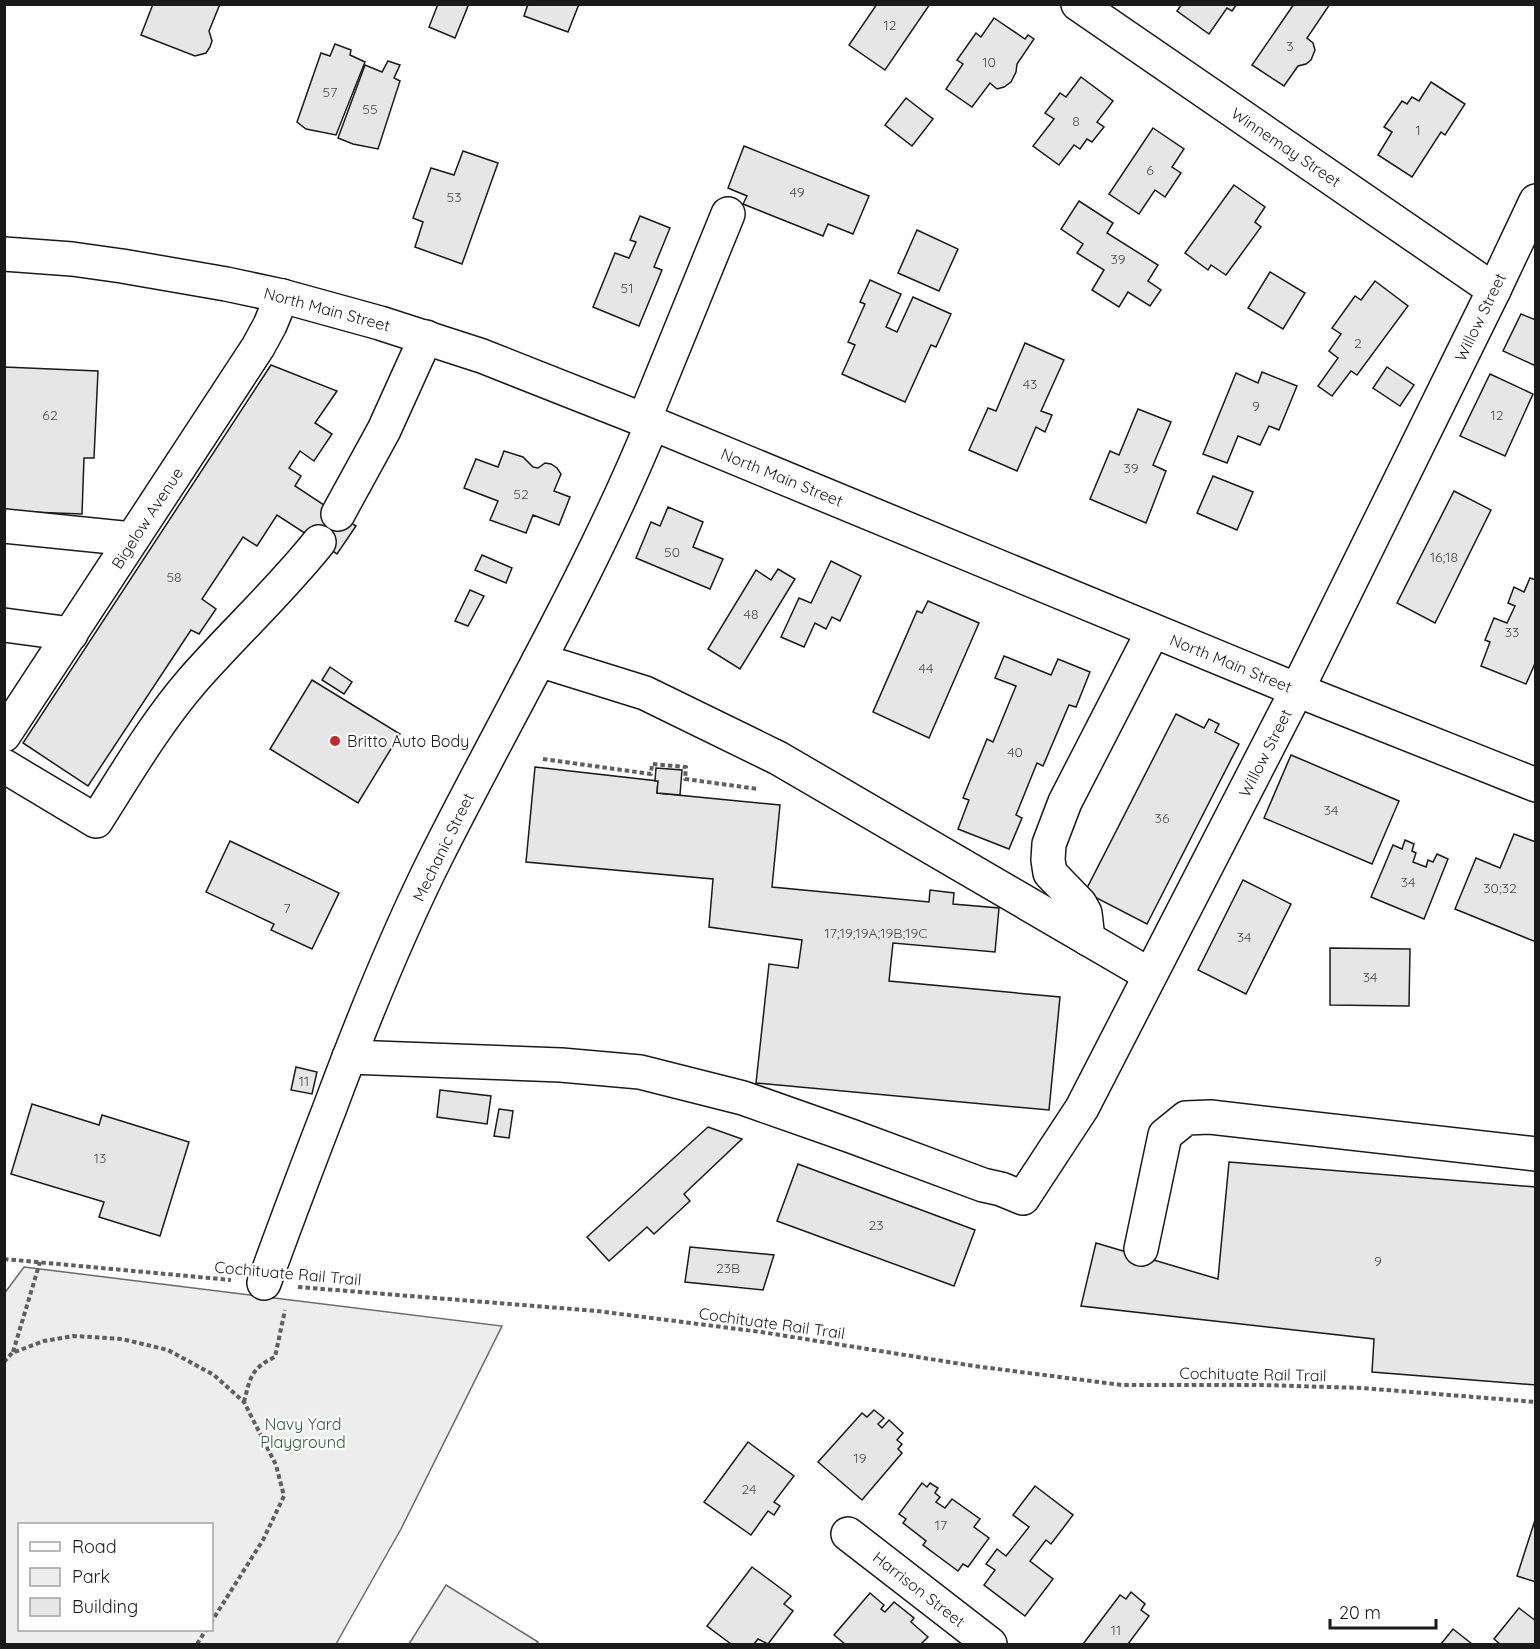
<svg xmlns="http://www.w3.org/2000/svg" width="1540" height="1649" font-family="Quicksand,sans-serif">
  <rect width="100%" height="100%" fill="#fff"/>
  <g fill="#ededed" stroke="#6a6a6a" stroke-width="1.5" fill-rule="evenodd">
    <path d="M24,1267L502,1326L401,1529L336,1644H5L4,1294ZM20,1524H212V1630H20Z"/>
    <polygon points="446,1585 538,1642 536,1644 409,1644"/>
  </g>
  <g fill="#e6e6e6" stroke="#1a1a1a" stroke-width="1.5">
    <polygon points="153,4 220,4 209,31 212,41 210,47 206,53 195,56 141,35"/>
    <polygon points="438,4 465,4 468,6 455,38 429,27"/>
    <polygon points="528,4 579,4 568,32 524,16"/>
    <polygon points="877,4 930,4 885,70 849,45"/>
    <polygon points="1182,4 1237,4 1232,11 1227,8 1209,34 1177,11"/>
    <polygon points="1294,4 1330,4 1307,38 1313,43 1315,50 1311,60 1306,64 1298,66 1284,86 1252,65"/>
    <polygon points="994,18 1025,39 1028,35 1034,39 1017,64 1016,72 1011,82 1004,87 997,89 990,83 972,107 946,89 963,64 957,60 976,33 981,37"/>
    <polygon points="335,44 351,50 350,55 365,62 336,135 306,129 297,122 321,53 330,56"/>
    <polygon points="388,61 400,65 394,78 400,81 378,149 353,144 338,138 365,65 382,72"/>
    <polygon points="1081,77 1113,101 1097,122 1104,127 1092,142 1087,139 1080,149 1074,145 1059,165 1033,146 1054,119 1045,113 1060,93 1066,97"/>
    <polygon points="1431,82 1465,104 1445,135 1441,132 1412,177 1378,155 1392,132 1384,127 1402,101 1407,104 1412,97 1419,101"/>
    <polygon points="906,98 933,119 912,146 885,125"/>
    <polygon points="1153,128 1184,149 1172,167 1181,173 1165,197 1155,190 1139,214 1109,194"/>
    <polygon points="744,146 869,196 853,234 828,224 823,236 743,204 747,196 728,188"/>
    <polygon points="463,151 498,163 462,264 415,247 423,222 413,218 431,168 454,175"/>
    <polygon points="1234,185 1265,207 1255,222 1261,227 1226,275 1211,265 1208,270 1185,253"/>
    <polygon points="1079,201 1113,223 1107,233 1158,265 1148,281 1161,290 1150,306 1128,292 1119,307 1092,290 1104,270 1077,253 1083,244 1061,229"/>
    <polygon points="640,216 670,228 654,267 662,270 639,326 593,307 615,253 629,258 636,242 630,240"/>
    <polygon points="917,230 958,249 939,291 898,273"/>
    <polygon points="1270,272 1305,293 1283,329 1248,308"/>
    <polygon points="870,280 901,294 886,327 897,332 913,297 951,314 936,347 931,345 905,402 842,374 855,345 848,342 865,304 860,302"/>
    <polygon points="1375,281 1408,306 1357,375 1351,371 1332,396 1318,386 1338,358 1329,351 1341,334 1332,328 1355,296 1361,300"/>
    <polygon points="1521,314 1536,320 1536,366 1503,351"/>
    <polygon points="1025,343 1064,360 1041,411 1052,415 1045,432 1036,427 1017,471 969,450 988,408 996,411"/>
    <polygon points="271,365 337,391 315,423 332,434 314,461 300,451 289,468 301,476 295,486 356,526 337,554 277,515 257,546 243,537 202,599 216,609 199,634 191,630 88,786 23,743"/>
    <polygon points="4,367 98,371 94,458 84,458 82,514 4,511"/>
    <polygon points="1387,367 1414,385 1400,406 1373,388"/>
    <polygon points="1262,372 1297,386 1279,430 1269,426 1260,445 1238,436 1227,463 1203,454 1236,373 1258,383"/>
    <polygon points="1490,374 1533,394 1505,456 1460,436"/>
    <polygon points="1138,409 1171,422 1153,465 1166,471 1146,523 1090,499 1110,451 1119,455"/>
    <polygon points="504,451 523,457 533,467 538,468 545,463 551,464 557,468 561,474 554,491 570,497 559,525 533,515 526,533 490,520 498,501 464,488 476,459 498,467"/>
    <polygon points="1213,476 1253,492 1237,530 1197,513"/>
    <polygon points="1454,491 1491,510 1435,623 1397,603"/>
    <polygon points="668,507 703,522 693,547 723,559 710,589 636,558 651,522 660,526"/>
    <polygon points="482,555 512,568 506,583 475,570"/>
    <polygon points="831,561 861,576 840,621 832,617 826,629 815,623 804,647 781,637 799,598 811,603"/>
    <polygon points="778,569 795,579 740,669 708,649 756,570 771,580"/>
    <polygon points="1530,578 1536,580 1536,661 1526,684 1481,666 1490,642 1485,640 1494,618 1507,623 1515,606 1508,603 1514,587 1524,592"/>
    <polygon points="470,590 484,596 468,626 455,621"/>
    <polygon points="928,601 979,623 929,738 873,712 917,611 922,613"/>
    <polygon points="1004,656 1051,675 1058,659 1090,672 1076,707 1069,705 1043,766 1037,763 1016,815 1022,818 1009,849 958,829 969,800 963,798 987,739 993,742 1016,686 995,678"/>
    <polygon points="330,667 352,682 344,694 322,680"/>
    <polygon points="312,680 400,734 358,803 270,749"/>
    <polygon points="1176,714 1204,728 1209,719 1219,724 1215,732 1239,744 1147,924 1085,892"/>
    <polygon points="1291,755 1399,801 1372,864 1264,818"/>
    <polygon points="535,767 658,781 657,793 780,805 772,887 929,902 930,890 954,893 953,904 999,908 995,952 893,943 889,981 1060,997 1049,1110 756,1083 769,964 798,968 802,940 709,927 713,879 526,862"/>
    <polygon points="656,768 682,770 680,795 657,793 658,781 655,781"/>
    <polygon points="1514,834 1536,842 1536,942 1455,909 1476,858 1500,868"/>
    <polygon points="1405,840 1414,844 1412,851 1416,853 1413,862 1426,867 1428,860 1433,862 1437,854 1448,859 1424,919 1371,897 1393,845 1402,849"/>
    <polygon points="230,841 339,893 312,949 271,930 274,924 206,892"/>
    <polygon points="1243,880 1291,904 1246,994 1198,970"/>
    <polygon points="1330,948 1410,949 1409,1006 1330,1005"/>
    <polygon points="296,1067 317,1072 312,1094 291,1090"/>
    <polygon points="440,1090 491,1096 487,1124 437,1117"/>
    <polygon points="32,1104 99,1125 102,1115 189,1142 160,1236 99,1217 104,1202 11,1174"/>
    <polygon points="499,1109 513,1111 509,1138 494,1136"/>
    <polygon points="708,1127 742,1139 684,1194 690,1201 654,1234 647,1227 609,1261 587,1237"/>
    <polygon points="1229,1162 1536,1187 1536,1385 1372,1372 1374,1339 1081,1306 1096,1243 1218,1279"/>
    <polygon points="798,1164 975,1230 954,1286 777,1221"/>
    <polygon points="690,1247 774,1255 763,1290 685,1282"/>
    <polygon points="874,1410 884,1418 878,1424 882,1428 889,1420 903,1433 897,1440 902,1444 898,1449 902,1453 862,1500 818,1462 862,1413 867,1417"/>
    <polygon points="748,1442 794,1476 774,1502 780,1506 774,1515 768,1511 751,1535 704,1502"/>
    <polygon points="922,1483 927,1487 930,1483 938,1488 935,1493 940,1497 936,1502 945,1508 952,1499 980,1519 974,1527 989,1538 968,1567 963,1564 958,1571 923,1545 926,1541 903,1523 906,1519 899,1514"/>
    <polygon points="1035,1486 1073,1515 1051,1544 1046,1540 1030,1561 1053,1579 1025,1616 984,1585 995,1570 986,1564 997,1549 1006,1556 1029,1527 1013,1515"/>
    <polygon points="1536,1517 1536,1582 1517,1576"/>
    <polygon points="752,1567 791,1596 784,1604 793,1611 768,1644 758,1639 754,1644 731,1644 707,1626"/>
    <polygon points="1131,1592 1145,1604 1141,1610 1149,1616 1128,1644 1083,1644 1120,1595 1126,1599"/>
    <polygon points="870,1593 884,1605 881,1609 885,1612 894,1602 914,1618 911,1622 928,1637 921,1644 845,1644 834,1635"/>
    <polygon points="1519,1608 1536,1621 1536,1644 1500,1644 1494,1639"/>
    <polygon points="1453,1629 1472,1644 1441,1644"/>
  </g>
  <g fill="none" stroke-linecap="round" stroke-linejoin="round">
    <defs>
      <g id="minor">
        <polyline points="1078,4 1494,290"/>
        <polyline points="644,420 728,214"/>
        <polyline points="338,514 384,430 426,337"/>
        <polyline points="4,526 132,539"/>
        <polyline points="4,625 71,634"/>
        <polyline points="539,660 645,693 778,758 1150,975"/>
        <polyline points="4,735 258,347 270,325 282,296"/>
        <path d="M4,766L96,821C126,774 155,724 192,681C233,634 280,591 319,542"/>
        <polyline points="1088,939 1085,913 1080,904 1050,873 1048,860 1049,844 1065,802 1153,631"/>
        <polyline points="349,1057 561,1065 640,1072 743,1098 851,1136 983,1185 1001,1189 1023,1198 1082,1108 1297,690 1494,290 1536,201"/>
        <polyline points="1141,1249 1165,1135 1186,1118 1210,1117 1536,1154"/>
        <path d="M264,1283C285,1225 307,1167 329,1110C361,1024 395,939 436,857C509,712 591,573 652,424"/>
        <polyline points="848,1534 990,1644"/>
      </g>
      <polyline id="major" points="4,254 72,259 122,266 226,284 282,296 380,323 482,356 644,420 1297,690 1536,785"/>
    </defs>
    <use href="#minor" stroke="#1a1a1a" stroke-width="36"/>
    <use href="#major" stroke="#1a1a1a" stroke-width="36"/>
    <g stroke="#5f5f5f" stroke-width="4" stroke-dasharray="4.5 3" stroke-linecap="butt">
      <polyline points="543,759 651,774 652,764 686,767 685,779 758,789"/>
      <polyline points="4,1259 231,1280"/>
      <polyline points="298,1287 597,1311 761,1332 974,1366 1122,1385 1262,1385 1362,1388 1536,1402"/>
      <polyline points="13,1352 40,1262"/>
      <polyline points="4,1362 12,1353 44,1341 74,1336 122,1339 168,1350 214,1375 244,1402 276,1465 284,1496 263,1540 212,1621"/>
      <path d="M244,1402C250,1378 251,1368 275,1357L285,1310"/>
      <polyline points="197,1644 206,1630"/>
    </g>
    <use href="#minor" stroke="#fff" stroke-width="33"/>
    <use href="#major" stroke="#fff" stroke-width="33"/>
  </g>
  <circle fill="#c62828" stroke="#fff" stroke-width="2" cx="335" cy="741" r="6"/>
  <g text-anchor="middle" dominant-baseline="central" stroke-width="4.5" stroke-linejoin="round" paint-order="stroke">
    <g font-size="14" fill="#4d4d4d">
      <text x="890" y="25">12</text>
      <text x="1290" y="46">3</text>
      <text x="989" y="62">10</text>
      <text x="330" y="92">57</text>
      <text x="370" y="109">55</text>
      <text x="1076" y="121">8</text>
      <text x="1418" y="130">1</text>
      <text x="1150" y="170">6</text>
      <text x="797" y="192">49</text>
      <text x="454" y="197">53</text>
      <text x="1118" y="259">39</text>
      <text x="627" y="288">51</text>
      <text x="1358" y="343">2</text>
      <text x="1030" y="384">43</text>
      <text x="1256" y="406">9</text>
      <text x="50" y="415">62</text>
      <text x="1497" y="415">12</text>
      <text x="1131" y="468">39</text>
      <text x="521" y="494">52</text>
      <text x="672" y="552">50</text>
      <text x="1444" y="557">16;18</text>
      <text x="174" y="577">58</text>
      <text x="751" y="614">48</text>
      <text x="1512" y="632">33</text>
      <text x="926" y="668">44</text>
      <text x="1015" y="752">40</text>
      <text x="1331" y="810">34</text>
      <text x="1162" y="818">36</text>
      <text x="1408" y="882">34</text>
      <text x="1500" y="888">30;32</text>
      <text x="287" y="908">7</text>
      <text x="876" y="933">17;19;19A;19B;19C</text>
      <text x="1244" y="937">34</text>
      <text x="1370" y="977">34</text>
      <text x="304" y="1081">11</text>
      <text x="100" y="1158">13</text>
      <text x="876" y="1225">23</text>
      <text x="1378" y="1261">9</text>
      <text x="728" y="1268">23B</text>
      <text x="860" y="1458">19</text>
      <text x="749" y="1489">24</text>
      <text x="941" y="1525">17</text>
      <text x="1116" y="1630">11</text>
    </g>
    <g font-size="16" fill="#1a1a1a" stroke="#fff">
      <text transform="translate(1286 147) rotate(34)">Winnemay Street</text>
      <text transform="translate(327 309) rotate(15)">North Main Street</text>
      <text transform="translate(1480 317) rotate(-64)">Willow Street</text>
      <text transform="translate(782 477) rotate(22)">North Main Street</text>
      <text transform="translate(147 518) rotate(-57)">Bigelow Avenue</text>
      <text transform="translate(1231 663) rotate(22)">North Main Street</text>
      <text transform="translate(1265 753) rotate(-63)">Willow Street</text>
      <text transform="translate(443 847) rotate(-64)">Mechanic Street</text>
      <text transform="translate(288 1273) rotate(5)">Cochituate Rail Trail</text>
      <text transform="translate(772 1323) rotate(8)">Cochituate Rail Trail</text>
      <text transform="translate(1253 1374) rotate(1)">Cochituate Rail Trail</text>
      <text transform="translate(919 1589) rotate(38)">Harrison Street</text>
    </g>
    <g font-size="16" fill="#1a1a1a" stroke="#fff" text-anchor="start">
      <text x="347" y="741">Britto Auto Body</text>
    </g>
    <g font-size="16" fill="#2b5a34" stroke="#fff">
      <text x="303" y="1424">Navy Yard<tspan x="303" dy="18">Playground</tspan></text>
    </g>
  </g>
  <rect width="1540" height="1649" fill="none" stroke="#1a1a1a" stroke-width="12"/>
  <rect x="18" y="1523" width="195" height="108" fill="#ffffff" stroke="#a3a3a3" stroke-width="1.5"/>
  <rect x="30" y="1542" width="30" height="9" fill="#ffffff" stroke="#a3a3a3" stroke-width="1.5"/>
  <text x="72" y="1553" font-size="18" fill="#1a1a1a">Road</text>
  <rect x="30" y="1568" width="30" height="18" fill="#ededed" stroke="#a3a3a3" stroke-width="1.5"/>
  <text x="72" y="1583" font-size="18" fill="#1a1a1a">Park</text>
  <rect x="30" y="1598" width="30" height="18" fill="#e6e6e6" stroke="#a3a3a3" stroke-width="1.5"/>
  <text x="72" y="1613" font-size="18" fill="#1a1a1a">Building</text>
  <path d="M1330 1619v9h106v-9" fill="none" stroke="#1a1a1a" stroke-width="3"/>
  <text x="1339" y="1619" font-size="18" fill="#1a1a1a" stroke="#ffffff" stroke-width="4.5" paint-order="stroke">20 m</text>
</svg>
